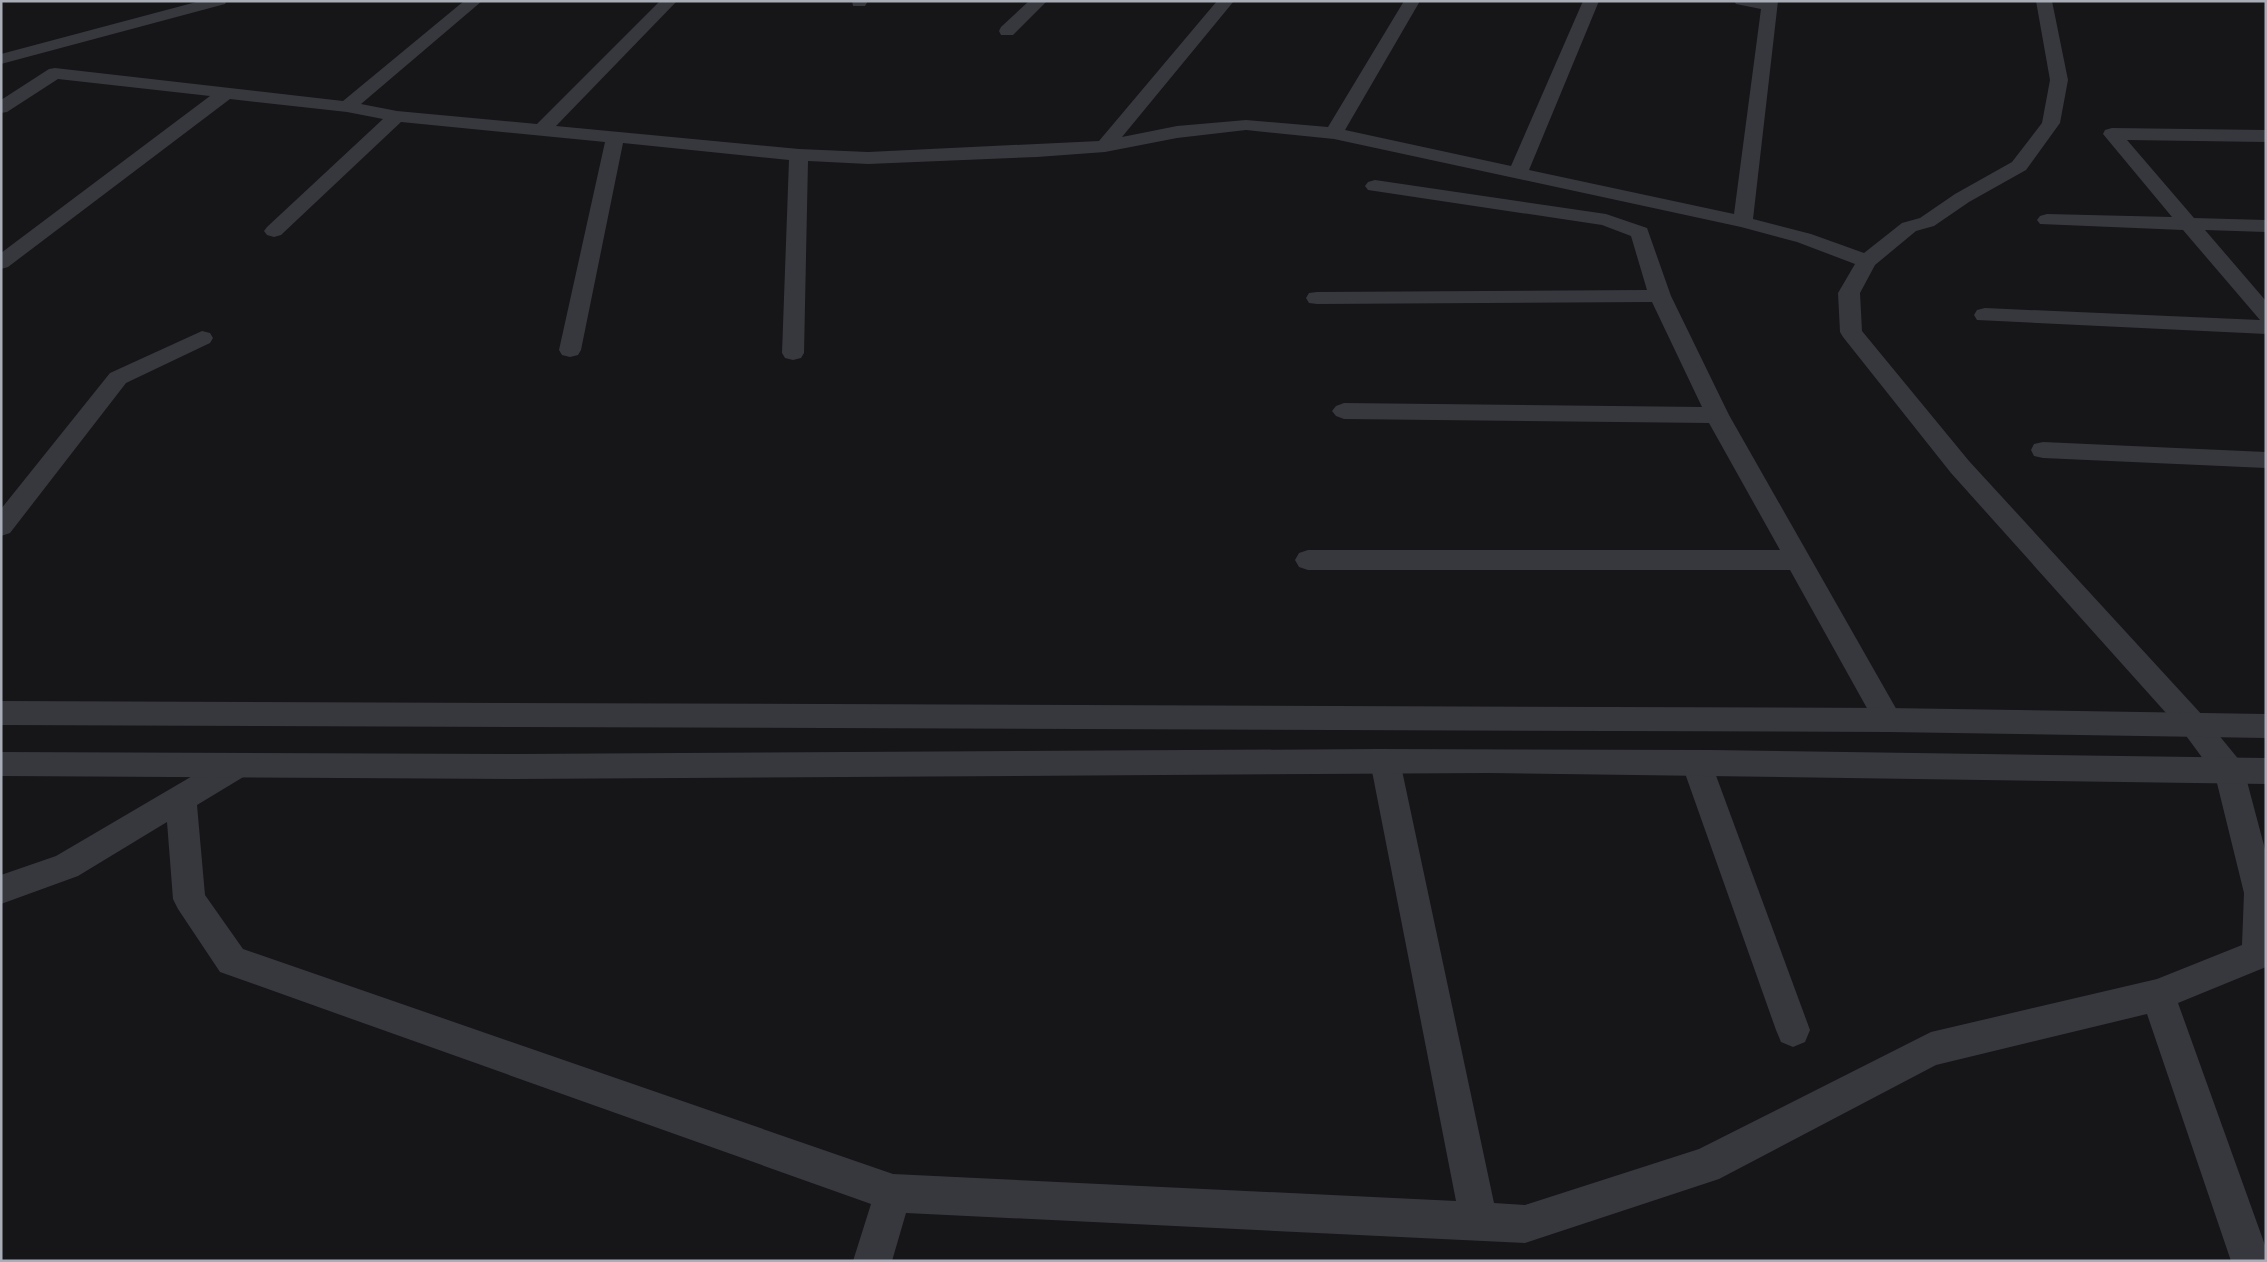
<svg xmlns="http://www.w3.org/2000/svg" width="2267" height="1262" font-family="Commissioner,sans-serif">
  <rect width="100%" height="100%" fill="#161618"/>
  <g fill="none" stroke-linecap="round" stroke-linejoin="round">
    <g fill="#37383d" fill-rule="evenodd">
      <polygon points="200,1 227,1 225,4 1,64 1,54"/>
      <polygon points="464,1 482,1 361,104 397,111 537,124 660,1 677,1 556,126 799,149 868,152 1099,141 1217,1 1234,1 1122,137 1177,126 1246,120 1328,127 1404,1 1420,1 1345,130 1511,166 1583,1 1599,1 1529,170 1734,214 1761,9 1736,4 1734,1 1778,1 1753,219 1811,234 1864,253 1902,223 1920,218 1955,194 2012,162 2042,123 2050,80 2036,1 2052,1 2068,80 2060,123 2026,170 1969,202 1934,226 1916,231 1875,265 1860,293 1862,331 1969,461 2204,717 2240,761 2244,770 2266,853 2266,967 2178,1003 2266,1248 2266,1261 2231,1261 2147,1014 1936,1065 1719,1179 1525,1243 906,1213 892,1261 853,1261 871,1204 220,972 178,909 173,899 167,822 78,876 1,904 1,875 56,856 223,758 234,754 245,758 249,767 245,776 197,805 205,895 243,949 893,1174 1456,1201 1370,761 1374,752 1385,749 1396,752 1400,761 1494,1203 1525,1205 1699,1149 1931,1032 2157,979 2242,945 2244,893 2215,775 2184,733 1951,473 1843,337 1840,332 1838,293 1855,264 1797,242 1741,227 1334,139 1246,130 1177,138 1105,152 1037,157 868,164 808,161 804,353 801,358 793,360 785,358 782,353 789,160 623,143 581,350 578,355 570,357 562,355 559,350 605,142 401,122 281,235 274,237 267,235 264,231 267,227 383,119 347,112 230,99 8,267 1,269 1,253 210,96 58,79 7,112 1,113 1,100 49,69 55,68 343,101"/>
      <polygon points="852,1 868,1 865,6 853,6"/>
      <polygon points="1029,1 1047,1 1013,35 1001,35 999,31 1001,27"/>
      <polygon points="2112,128 2266,130 2266,142 2127,140 2194,218 2266,220 2266,232 2205,230 2266,301 2266,334 1977,320 1974,315 1977,310 1985,308 2260,320 2183,230 2040,224 2037,220 2040,216 2047,214 2172,217 2103,134 2105,130"/>
      <polygon points="1375,180 1606,214 1647,228 1671,296 1729,415 1898,712 1903,720 1898,728 1888,732 1878,728 1790,570 1308,570 1299,567 1295,560 1299,553 1308,550 1780,550 1709,423 1344,419 1336,416 1332,411 1336,406 1344,403 1702,407 1652,302 1317,304 1309,303 1306,298 1309,293 1317,292 1647,290 1631,236 1602,225 1368,190 1365,186 1368,182"/>
      <polygon points="202,331 210,333 213,338 210,343 126,383 10,533 1,536 1,509 110,373"/>
      <polygon points="2043,442 2266,452 2266,468 2043,458 2034,456 2031,450 2034,444"/>
      <polygon points="1696,750 1707,753 1711,762 1810,1030 1805,1042 1793,1047 1781,1042 1776,1030 1681,762 1685,753"/>
    </g>
    <g fill="#37383d" fill-rule="evenodd">
      <polygon points="1,701 1888,708 2266,714 2266,738 1888,732 1,725"/>
      <polygon points="1378,749 1711,750 2266,758 2266,784 1489,773 517,779 1,776 1,752 517,754"/>
    </g>
  </g>
  <rect width="2267" height="1262" fill="none" stroke="#a8adb8" stroke-width="5"/>
</svg>
